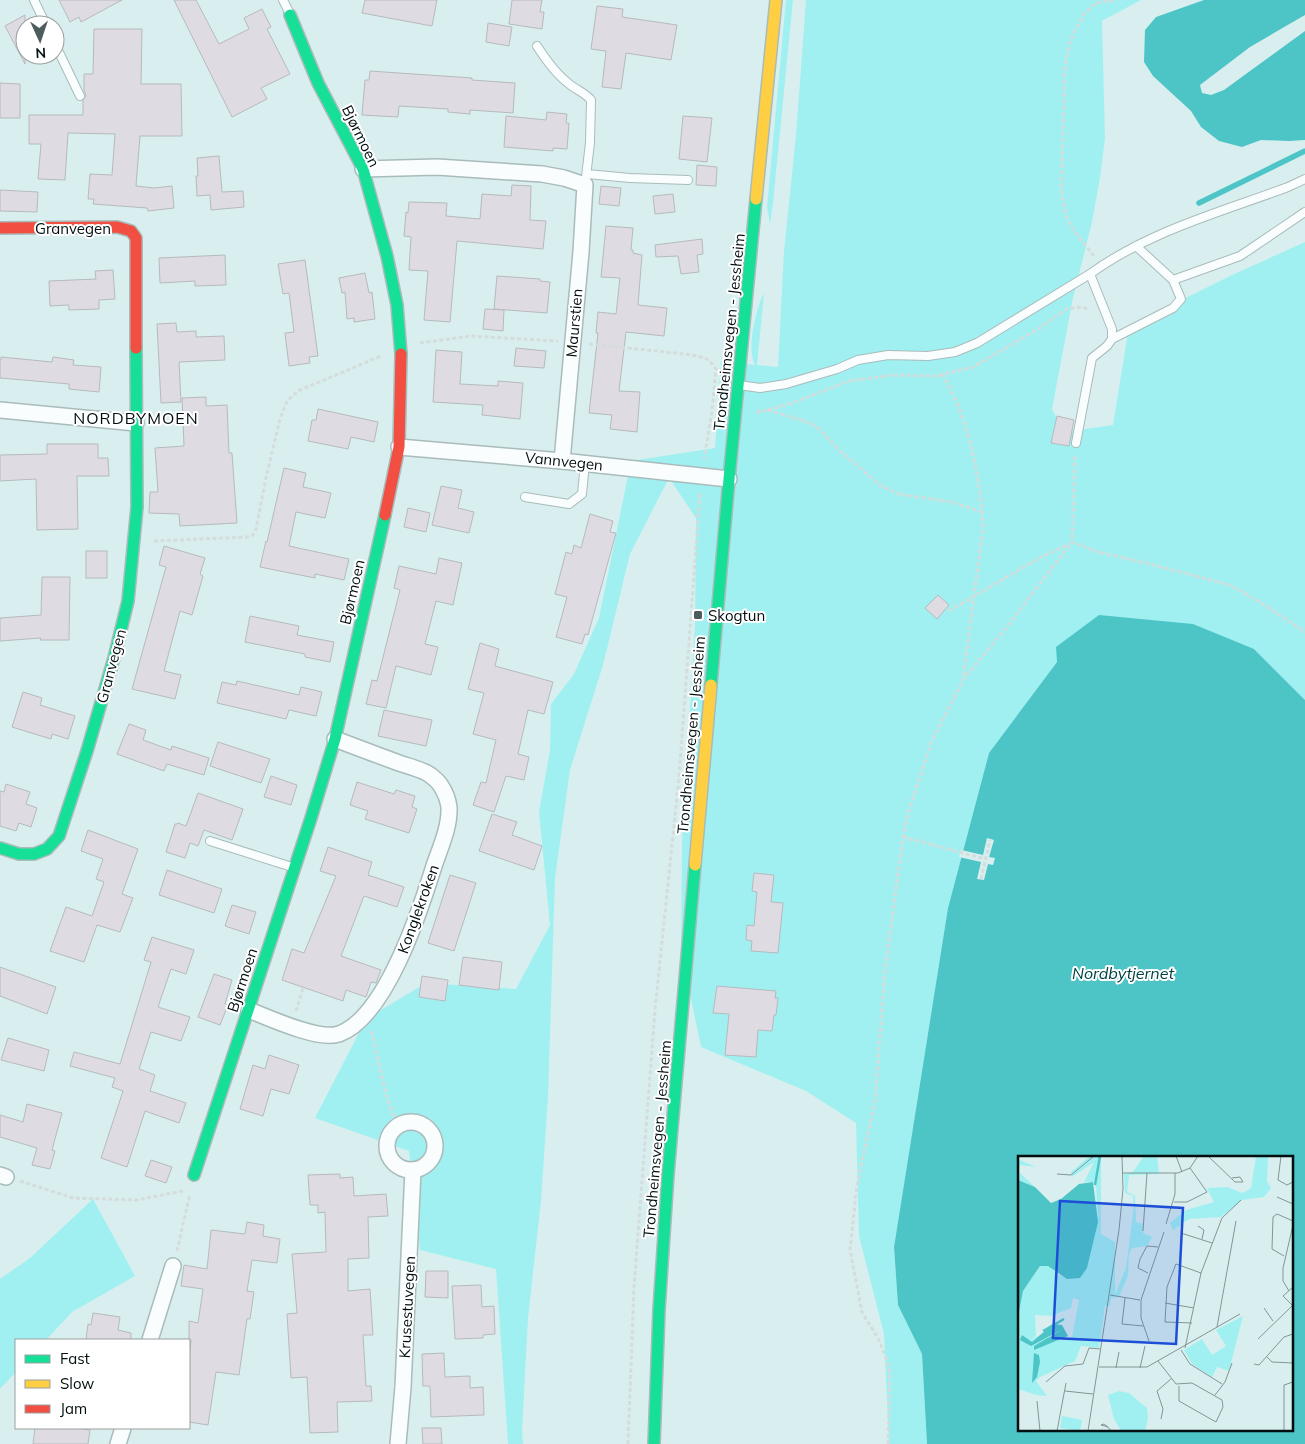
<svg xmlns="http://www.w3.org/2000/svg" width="1305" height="1444" font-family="Mulish,sans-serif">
  <rect width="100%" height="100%" fill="#d9efef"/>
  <g fill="#a1f0f1">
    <polygon points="786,0 793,0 773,203 770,224 767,207"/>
    <path d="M806,0H1141L1102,21L1105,138L1100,178L1092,222L1073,298L1052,409L1064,432L1113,425L1129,326L1232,275L1305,242V700L1254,649L1057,662L989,753L948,908L894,1247L898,1305L922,1354L927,1444H889L884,1334L859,1236L856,1123L806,1091L701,1047L681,951L682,844L695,625L696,518L669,478L630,554L603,665L570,770L555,878L548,1097L541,1201L528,1318L522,1431L523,1444H508L496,1269L420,1250L409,1151L315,1118L366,1019L426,983L516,989L550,925L539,812L550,750L551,704L574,674L599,618L631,461L715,448L721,361L755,365C746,349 756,309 764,293L757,365L778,367L784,251L796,135Z"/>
    <polygon points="93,1199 135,1276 72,1312 46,1340 16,1340 16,1372 0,1389 0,1279 30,1258"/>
  </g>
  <g fill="#4dc5c7" fill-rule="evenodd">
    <polygon points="1204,0 1305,0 1305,15 1250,47 1200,85 1202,93 1211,95 1224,90 1305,31 1305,140 1289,141 1261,140 1242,147 1219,141 1201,127 1191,111 1153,76 1144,62 1145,30 1156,17"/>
    <path d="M1099,615L1193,624L1254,649L1305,700V1444H927L922,1354L898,1305L894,1247L948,908L989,753L1057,662L1056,647ZM1019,1158H1291V1430H1019Z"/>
  </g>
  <polygon fill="#d9efef" points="987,838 994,840 989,857 995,858 993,865 988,864 984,880 977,879 981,862 959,857 961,850 983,855"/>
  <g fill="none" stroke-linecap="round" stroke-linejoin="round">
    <polyline stroke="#4dc5c7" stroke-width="5.5" points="1199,203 1305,151"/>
  </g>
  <g fill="#dedbe3" stroke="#b6babe">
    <polygon points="59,0 122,0 81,22 79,17 70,22"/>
    <polygon points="174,0 196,0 219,44 249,29 244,18 262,9 271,27 267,29 290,74 261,88 267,99 232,117"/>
    <polygon points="365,0 437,0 432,26 362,13"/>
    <polygon points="512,0 542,0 540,12 544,12 542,29 509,24"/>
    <polygon points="597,6 623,9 622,17 677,25 671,60 626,53 621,89 602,87 606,51 591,49"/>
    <polygon points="25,15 25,64 5,26"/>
    <polygon points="488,23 512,27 509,46 486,42"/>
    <polygon points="94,29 142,29 141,84 181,84 182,136 140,136 136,186 154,188 172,186 174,208 148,211 147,208 93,204 94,199 88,199 90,174 112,175 115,134 68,133 65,180 38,179 41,144 29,144 29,115 83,115 83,100 86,96 84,90 84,74 93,74"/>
    <polygon points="370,71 472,78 472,80 515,83 513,113 470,110 470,114 448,112 448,109 399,106 398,117 362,115 365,80 369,80"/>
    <polygon points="0,83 20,84 20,118 0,118"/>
    <polygon points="547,112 567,114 566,123 569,123 567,149 553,148 553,151 504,147 506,116 546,120"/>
    <polygon points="683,116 712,118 707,162 679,159"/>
    <polygon points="219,156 222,192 243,191 244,207 211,210 210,195 197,196 196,176 198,176 197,158"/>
    <polygon points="697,165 717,167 716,186 696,185"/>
    <polygon points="512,185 531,186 530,220 546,221 543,249 457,241 450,322 424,320 428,271 409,270 411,237 404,236 406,212 408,213 409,202 447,203 446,216 480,219 482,194 511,196"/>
    <polygon points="601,186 621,188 619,206 599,204"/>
    <polygon points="0,190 38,192 37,212 0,211"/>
    <polygon points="673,194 675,212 655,214 653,196"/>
    <polygon points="606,226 633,228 631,250 633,250 633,253 642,255 638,305 667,308 664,336 626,332 619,391 640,392 637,432 610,429 612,415 589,413 598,333 596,333 598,312 616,314 620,278 601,277"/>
    <polygon points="702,239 703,254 697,255 699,272 681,274 678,256 656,257 655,245"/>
    <polygon points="225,255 226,285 195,286 195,281 160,283 159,258"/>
    <polygon points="305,260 318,356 309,357 310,363 289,366 285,333 294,332 289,293 283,294 278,264"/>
    <polygon points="113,270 115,299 99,300 99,309 69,310 69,305 50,306 49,281 96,279 95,271"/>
    <polygon points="365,273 369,293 372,292 375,319 354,322 354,318 347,319 345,292 342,293 339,278"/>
    <polygon points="497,276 540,279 540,281 550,282 547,313 494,309"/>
    <polygon points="485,309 504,310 503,331 483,329"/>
    <polygon points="176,323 177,332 196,331 196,337 224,336 225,360 179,362 181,402 161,403 157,324"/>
    <polygon points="516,348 546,351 544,368 514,366"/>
    <polygon points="436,350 462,352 460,384 498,386 498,381 523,383 520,419 482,415 483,405 433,402"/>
    <polygon points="1,357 52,362 53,357 74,360 73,365 101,367 99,392 69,389 69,384 0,378 0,360 1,360"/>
    <polygon points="206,397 206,406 227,405 229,453 232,453 237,523 180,526 179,514 149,513 150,492 158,492 155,448 184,446 182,398"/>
    <polygon points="318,409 378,422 374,442 351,437 348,449 308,441 312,420 316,420"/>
    <polygon points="1057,416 1074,420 1069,446 1051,443"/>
    <polygon points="47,444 98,444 98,458 108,458 109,476 77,476 78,529 37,530 36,479 0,481 0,455 47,454"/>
    <polygon points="284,468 306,473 303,487 331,493 325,518 296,512 289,546 349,559 344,580 315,574 315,578 260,567 266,541 267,542"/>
    <polygon points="441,486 462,490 458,508 474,512 469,533 432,525"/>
    <polygon points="408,508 430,513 426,532 404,527"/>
    <polygon points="590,514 613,521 610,532 616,533 588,635 585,634 582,644 556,637 567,597 555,594 566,552 572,554 574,545 581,548"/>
    <polygon points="164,546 205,558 200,574 203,576 192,615 180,611 164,671 181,675 175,699 132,689 166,567 159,565"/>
    <rect x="86" y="551" width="21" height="27"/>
    <polygon points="439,558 462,563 453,605 436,601 425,644 438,647 431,675 396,666 386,708 366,704 372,680 377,681 400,590 394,588 399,566 436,574"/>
    <polygon points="42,577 70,577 69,640 40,640 41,638 0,641 0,618 41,615"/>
    <polygon points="938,595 949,605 937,619 925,608"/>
    <polygon points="250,616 299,626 297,635 334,642 330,662 305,657 305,654 245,642"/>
    <polygon points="480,643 499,649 495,666 553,682 544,714 528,710 518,754 529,757 524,780 506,776 494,812 473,805 481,782 486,783 496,740 473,734 484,693 468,689"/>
    <polygon points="237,681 299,695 301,687 322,692 316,716 289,710 286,719 217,703 222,682 236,685"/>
    <polygon points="23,692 42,698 40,705 75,716 68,739 52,734 51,739 12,727"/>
    <polygon points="384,710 432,720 426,746 378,736"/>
    <polygon points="129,724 146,730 143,740 171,750 172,746 209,758 204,775 167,764 164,771 117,754"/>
    <polygon points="218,742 270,759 261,783 210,766"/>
    <polygon points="271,776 297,785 291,805 264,797"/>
    <polygon points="357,782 394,794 396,790 415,796 412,807 417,809 409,833 365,819 368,811 350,805"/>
    <polygon points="6,784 30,792 26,804 37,808 31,827 19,823 16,831 0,826 0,791 4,792"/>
    <polygon points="198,793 243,809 232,840 204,830 198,846 190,843 185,858 166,852 175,824 177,824 178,823 186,826"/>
    <polygon points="492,814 517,822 512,835 542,846 534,870 479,851"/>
    <polygon points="88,830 138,849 122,894 133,898 120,932 97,925 84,962 50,951 66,907 92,916 104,882 96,879 103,859 81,851"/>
    <polygon points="328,847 372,862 368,875 404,887 397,907 364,896 341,956 381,970 376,983 371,982 366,997 346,990 343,1001 282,980 292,949 304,953 336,876 320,871"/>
    <polygon points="167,870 222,889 214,913 159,895"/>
    <polygon points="754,873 774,875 771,902 783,903 778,953 751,951 752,941 746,940 747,925 754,926 757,892 752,891"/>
    <polygon points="450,875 476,883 454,951 428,943"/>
    <polygon points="232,905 256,912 249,934 225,926"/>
    <polygon points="152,937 194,950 186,974 171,969 158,1007 190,1017 181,1041 151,1032 139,1069 155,1075 150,1091 186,1103 179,1123 145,1111 127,1167 101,1158 123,1091 112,1087 115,1078 70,1066 74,1052 120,1064 151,962 144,960"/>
    <polygon points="463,957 502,962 499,990 459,985"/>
    <polygon points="0,967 56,987 47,1014 0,996"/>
    <polygon points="214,974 232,980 225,1004 228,1005 220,1025 198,1017"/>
    <polygon points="422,976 448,980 445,1001 419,997"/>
    <polygon points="717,986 776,991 775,998 778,998 776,1015 774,1015 772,1031 758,1030 756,1057 725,1055 729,1014 713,1013"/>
    <polygon points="8,1038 49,1050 44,1071 1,1060"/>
    <polygon points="269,1055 299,1065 289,1094 271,1089 263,1116 240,1109 253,1065 265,1069"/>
    <polygon points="27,1104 62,1113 52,1150 55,1151 50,1169 32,1165 37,1148 0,1137 0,1115 23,1122"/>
    <polygon points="151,1160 172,1167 166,1183 145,1176"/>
    <polygon points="340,1174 340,1178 353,1177 354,1196 386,1194 388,1216 368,1217 369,1258 348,1259 348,1291 370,1289 373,1335 363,1335 366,1386 371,1386 372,1401 337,1402 338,1432 310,1433 307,1377 291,1378 287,1314 297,1313 292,1254 326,1252 325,1212 318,1213 318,1205 310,1205 308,1175"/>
    <polygon points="247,1222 264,1225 263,1236 280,1239 277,1263 252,1260 247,1291 254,1292 250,1319 247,1319 239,1375 216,1372 208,1425 189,1422 189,1358 191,1340 189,1340 189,1321 198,1323 203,1289 181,1286 184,1265 207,1269 211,1230 245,1234"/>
    <polygon points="426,1271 448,1271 448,1298 425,1297"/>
    <polygon points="481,1285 482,1307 494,1306 495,1334 483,1335 483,1338 455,1339 452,1286"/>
    <polygon points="93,1313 120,1317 118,1330 131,1333 131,1340 86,1340 88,1324 91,1325"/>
    <polygon points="444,1353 445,1377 470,1376 470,1388 483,1387 484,1415 431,1417 430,1386 423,1386 422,1354"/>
    <polygon points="35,1428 77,1428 90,1430 88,1444 33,1444"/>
    <polygon points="422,1428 441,1428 442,1444 423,1444"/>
  </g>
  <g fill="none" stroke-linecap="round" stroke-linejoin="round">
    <defs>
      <g id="lane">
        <polyline points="34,0 46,25"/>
        <polyline points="283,0 290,14"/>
        <polyline points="55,44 80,96"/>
        <path d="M537,46C546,60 555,73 568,83C576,90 584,92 591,100L590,143L585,185"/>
        <polyline points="587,174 630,178 688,180"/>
        <polyline points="1136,246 1173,280 1240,256 1305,212"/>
        <path d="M1090,274C1149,231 1221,212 1288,187L1305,179"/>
        <polyline points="1112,339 1173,308 1181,299 1173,280"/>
        <polyline points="739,385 760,388 786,384 837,369 858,360 888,355 928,356 955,352 977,343 1090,274 1112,329 1112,339 1107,346 1092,358 1076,443"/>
        <polyline points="525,497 569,504 582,494 585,463"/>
        <polyline points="210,841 292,867"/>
      </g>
      <g id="street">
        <polyline points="363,169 437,167 542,174 564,178 585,185 581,252 562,461"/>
        <polyline points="0,410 136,423"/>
        <polyline points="399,447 562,461 729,479"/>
        <path d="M249,1010C269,1018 319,1041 339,1034C386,1017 420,911 434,866C440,848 450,827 449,807C448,800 445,792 441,786C439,782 432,776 427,773C419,769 408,766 399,763C377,755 356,747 335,739"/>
        <circle cx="411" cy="1146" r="24"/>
        <polyline points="0,1175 6,1177"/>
        <polyline points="150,1340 173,1266"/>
        <polyline points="118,1444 123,1428"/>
        <polyline points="398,1444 403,1387 413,1170"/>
      </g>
      <g id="fast">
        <polyline points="290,15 318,83 363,169 387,256 397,305 401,354"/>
        <polyline points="711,685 729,479 756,199"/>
        <polyline points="0,848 19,854 34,854 47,849 59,836 87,751 114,658 128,601 137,507 136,348"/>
        <polyline points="194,1175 311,818 335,739 385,515"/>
        <polyline points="654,1444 659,1310 668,1174 695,865"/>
      </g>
      <g id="slow">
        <polyline points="756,199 776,0"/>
        <polyline points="695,865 711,685"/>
      </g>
      <g id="jam">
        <polyline points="0,228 117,227 131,231 136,238 136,348"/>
        <polyline points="385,515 399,447 401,354"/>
      </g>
    </defs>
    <use href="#lane" stroke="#a9bbbb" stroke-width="10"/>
    <use href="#street" stroke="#a9bbbb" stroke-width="18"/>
    <use href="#fast" stroke="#a9bbbb" stroke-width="14"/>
    <use href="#slow" stroke="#a9bbbb" stroke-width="14"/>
    <use href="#jam" stroke="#a9bbbb" stroke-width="14"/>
    <g stroke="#d5dcdc" stroke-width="3" stroke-dasharray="4 2.5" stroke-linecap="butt">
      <polyline points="1094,256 1071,227 1065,213 1061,187 1065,65 1070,41 1084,14 1096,3 1116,0"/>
      <polyline points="420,343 470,336 558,341"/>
      <polyline points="589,344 676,353 698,356 709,360 716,369 712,411 704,459"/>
      <path d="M942,374C968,415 981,480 983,528L963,678"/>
      <polyline points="768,410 807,422 816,426 840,451 881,486 899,494 951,502 982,512"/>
      <polyline points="756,412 768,410 792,403 849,381 893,375 936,376 973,367 1038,329 1066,309 1079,307 1090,309"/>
      <polyline points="1075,456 1072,542 1098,552 1142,562 1230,585 1260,602 1305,632"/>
      <polyline points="154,541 247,537 253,535 256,529 267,473 280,419 287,401 298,391 381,356"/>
      <polyline points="949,611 1041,557 1069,544"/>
      <polyline points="903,837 985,859"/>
      <polyline points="981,879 990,840"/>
      <polyline points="296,1011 303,988"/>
      <path d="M371,1031C377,1049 379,1067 384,1085C387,1099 392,1113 398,1126"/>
      <polyline points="20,1181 73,1198 137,1200 183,1191"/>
      <polyline points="177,1251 190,1194"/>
      <polyline points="628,1444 634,1287 655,1010 679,777 700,493"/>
      <polyline points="888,1444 890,1373 886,1358 879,1340 862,1312 850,1250 857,1185 875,1101 885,971 903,837 908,814 931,743 963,680 1005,629 1072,542"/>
    </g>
    <use href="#lane" stroke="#f9fdfd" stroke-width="8"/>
    <use href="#street" stroke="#f9fdfd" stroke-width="15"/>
    <use href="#fast" stroke="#16e098" stroke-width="11"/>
    <use href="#slow" stroke="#ffcf43" stroke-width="11"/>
    <use href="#jam" stroke="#f24e42" stroke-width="11"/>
  </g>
  <rect fill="#4d5d5d" stroke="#fff" stroke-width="2" x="693" y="610" width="10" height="10" rx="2.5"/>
  <g text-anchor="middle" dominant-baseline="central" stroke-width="4" stroke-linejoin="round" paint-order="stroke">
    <g font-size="15" fill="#020e0f" stroke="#fff">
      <text transform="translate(361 136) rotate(64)">Bjørmoen</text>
      <text x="73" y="228">Granvegen</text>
      <text transform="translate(574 323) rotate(-85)">Maurstien</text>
      <text transform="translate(729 332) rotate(-84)">Trondheimsvegen - Jessheim</text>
      <text transform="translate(564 461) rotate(6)">Vannvegen</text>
      <text transform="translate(352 592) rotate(-77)">Bjørmoen</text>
      <text transform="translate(111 666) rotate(-75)">Granvegen</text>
      <text transform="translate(691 735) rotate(-85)">Trondheimsvegen - Jessheim</text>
      <text transform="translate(418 909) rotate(-70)">Konglekroken</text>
      <text transform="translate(242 980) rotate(-72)">Bjørmoen</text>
      <text transform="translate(657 1139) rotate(-85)">Trondheimsvegen - Jessheim</text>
      <text transform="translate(407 1307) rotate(-87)">Krusestuvegen</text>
    </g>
    <g font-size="15" fill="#020e0f" stroke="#fff" text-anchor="start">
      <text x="708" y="615">Skogtun</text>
    </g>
    <g font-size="16" letter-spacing="1" fill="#020e0f" stroke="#fff">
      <text x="136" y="418">NORDBYMOEN</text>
    </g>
    <g font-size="16" font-style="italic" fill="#004142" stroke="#fff">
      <text x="1123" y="973">Nordbytjernet</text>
    </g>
  </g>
  <g transform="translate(1018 1156)">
    <rect width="275" height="275" fill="#d9efef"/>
    <path d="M72,0H83V78L97,86V139L108,112L116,50L115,40L107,37L106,18L115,16L126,0H139L141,18L111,19L109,36L117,40L118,66L125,68V77L134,81L129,90L114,92L111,98L110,119L101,141L93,142L92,150H87L81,192L63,190L57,205L22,221L18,225L29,240L18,239L0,233V161L5,135L22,110H30L43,120H62L69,112L80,60L78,31L75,26H66L76,6L54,21L53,16ZM55,142L61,144L54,181L33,186L26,177L12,185L18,180L17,159L33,160L53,152ZM238,0H250L249,25L253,32L246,41L224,44L203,61L171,63L155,74L152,67L168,54L196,46L189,32L209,31L225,37L233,32ZM0,3L18,11L2,9L1,16L17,31L0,24ZM225,160L211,215L199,211L194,221L174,208L166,194L184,183L194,199L208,190L198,174ZM101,235L111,237L129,252L130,262L127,275H103L96,263L90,239ZM44,260L64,264L62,275L42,272Z" fill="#a1f0f1" fill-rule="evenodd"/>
    <path d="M0,24L17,31L33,47L43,43L61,28L75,26L80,66L69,112L62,122L49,123L30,110H22L5,135L0,161ZM35,168L44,169L50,180L16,194V190L45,173L13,190L2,184L4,179L14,186ZM16,197L21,199L22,206L19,221L14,227Z" fill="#4dc5c7"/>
    <path fill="none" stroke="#4dc5c7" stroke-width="2.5" d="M77,29L82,0M25,175L46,163"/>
    <path fill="none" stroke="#839595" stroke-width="1" d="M158,0L164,16M190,0L217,26H225L222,21L214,22M263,0L260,24L269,29L275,26M105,17H160L172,12L180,0M39,18L53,19L76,0M259,41L275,48M156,46H169L189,36L172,12M148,68L157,38V17M180,70L186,74L184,83M125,75L129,17M163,77L194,87M266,100L254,93L255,61L259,58L275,65M130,117L120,112L122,103L129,90L140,91M275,131L265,140L275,150M271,135L265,125V112L275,69M92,139L122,144M107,142L104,168L125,170M147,147L176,152M246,152L255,165M174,167L147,166L149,131L158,108L183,117M199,171L218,65M240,183L274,150M131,185L123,162V144L146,76M167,192L183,117L204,62L223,44M163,194L172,208L204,228M249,201L254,206L275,207M140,205L158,228L174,227L204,244L205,251L198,266L161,245V230M236,208L241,209L266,181L275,178M81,211H129L222,158M98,212L101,196M122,212L127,190M28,226L47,210L65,208L71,192L82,193M47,235L75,238M197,239L207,226L214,207M19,245L22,275M143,263L145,253L139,235L153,223M90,271L83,269L86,268L90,271L93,275M39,275L48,227M70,275L101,74L105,33L104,0M266,275V229L275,226"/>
    <path fill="#1d4ed8" fill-opacity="0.15" stroke="#1d4ed8" stroke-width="2.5" d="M42,45L165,52L158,188L35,182Z"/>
    <rect width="275" height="275" fill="none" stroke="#020e0f" stroke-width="2.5"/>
  </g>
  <rect x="15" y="1339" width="175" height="90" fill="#ffffff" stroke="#9a9f9f"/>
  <rect x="25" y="1355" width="25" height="8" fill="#16e098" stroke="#9a9f9f"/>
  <text x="60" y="1364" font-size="15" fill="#020e0f">Fast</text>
  <rect x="25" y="1380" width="25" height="8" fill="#ffcf43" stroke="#9a9f9f"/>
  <text x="60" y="1389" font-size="15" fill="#020e0f">Slow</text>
  <rect x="25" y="1405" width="25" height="8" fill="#f24e42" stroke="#9a9f9f"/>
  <text x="60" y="1414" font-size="15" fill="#020e0f">Jam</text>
  <g transform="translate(40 40) rotate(177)"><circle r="24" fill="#ffffff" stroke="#9a9f9f"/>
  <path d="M0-4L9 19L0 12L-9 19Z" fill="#4d5d5d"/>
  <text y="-8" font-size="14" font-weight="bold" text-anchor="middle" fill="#020e0f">N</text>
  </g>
</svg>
